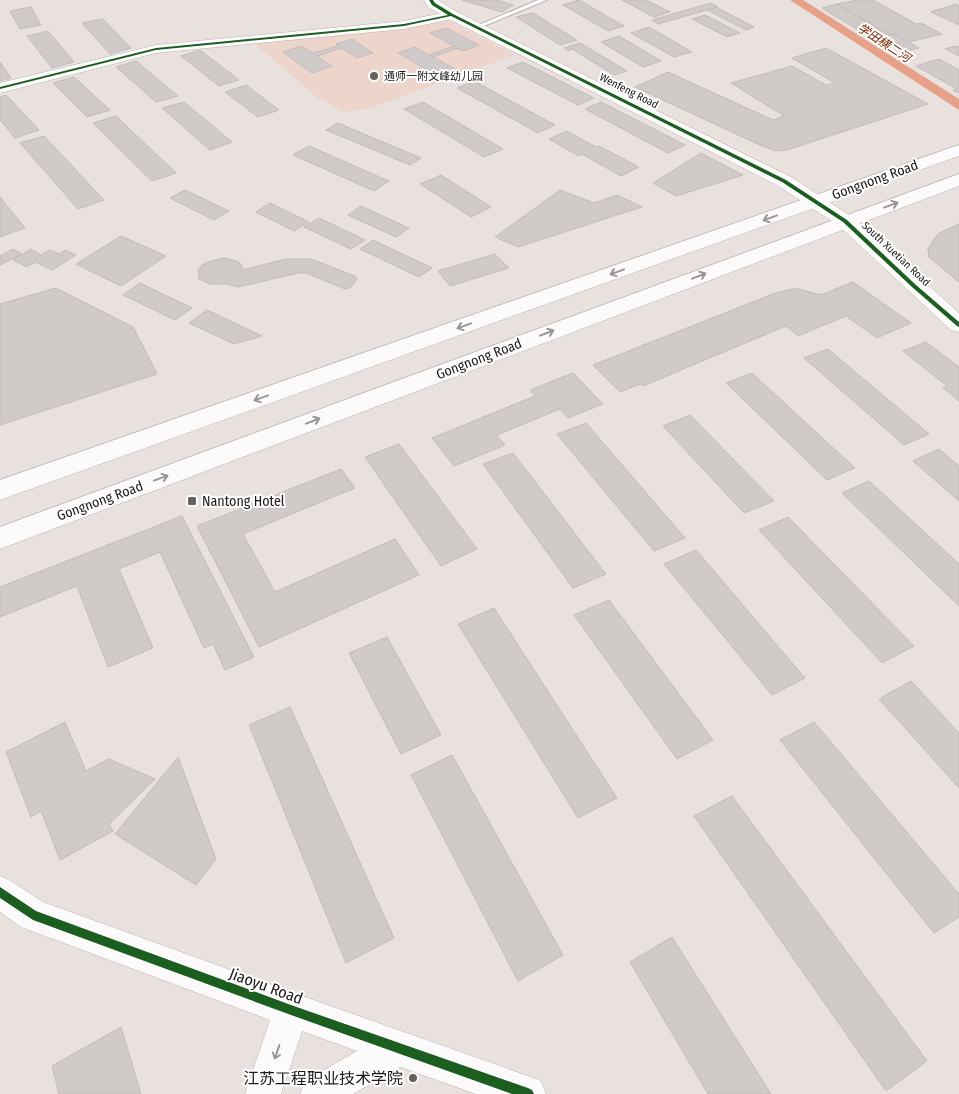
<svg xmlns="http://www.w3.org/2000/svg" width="959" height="1094" font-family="'Fira Sans Condensed','Noto Sans SC',sans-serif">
  <rect width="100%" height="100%" fill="#e9e1de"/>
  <path fill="#eed5cc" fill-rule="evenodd" d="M444,19L515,55L368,109L344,112L318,98L254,43ZM446,28L479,45L463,51L458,48L433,57L454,70L437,76L398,54L415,47L429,55L454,46L431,33ZM336,44L372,53L357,58L342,48L317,56L332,66L312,73L283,52L302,46L313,53L338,46Z"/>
  <polygon fill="#e8a189" points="790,0 803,0 959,99 959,110"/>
  <g fill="#d0cac8" stroke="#c2bcba">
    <polygon points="462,0 496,0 513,5 502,12"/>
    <polygon points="579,0 624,26 608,31 563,5"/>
    <polygon points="622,0 646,0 670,12 654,17"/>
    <polygon points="858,0 873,0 916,24 921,23 942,34 909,42 895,34 890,35 837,4"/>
    <polygon points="711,3 718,7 658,24 652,20"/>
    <polygon points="837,4 890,35 895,34 919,48 906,51 889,41 880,43 822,8"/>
    <polygon points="956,4 959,6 959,25 931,12"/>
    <polygon points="31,7 41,25 20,29 10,11"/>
    <polygon points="716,7 754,27 746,30 707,10"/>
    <polygon points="533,13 577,40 560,45 516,17"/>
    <polygon points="705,15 740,33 727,37 692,19"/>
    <polygon points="103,19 131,48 110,54 82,23"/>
    <polygon points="649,27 692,52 674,57 631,33"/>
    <polygon points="446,28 479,45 463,51 430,33"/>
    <polygon points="48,31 74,62 52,68 27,36"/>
    <polygon points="619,36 661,61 643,67 601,42"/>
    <polygon points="352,39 373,53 357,58 336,44"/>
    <polygon points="580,43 627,71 614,75 572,49 568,51 564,48"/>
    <polygon points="302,46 332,66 312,73 283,52"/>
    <polygon points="338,46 342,48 317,56 313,53"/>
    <polygon points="454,46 458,48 433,57 429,55"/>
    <polygon points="956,46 959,47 959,56 945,49"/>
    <polygon points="415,47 433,57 455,69 437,76 398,53"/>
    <polygon points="826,48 928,104 787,150 776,151 762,146 635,87 668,72 773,120 784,116 731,83 792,66 826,85 835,83 792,58"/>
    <polygon points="200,50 239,80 219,86 181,56"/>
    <polygon points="939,59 959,70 959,93 953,90 957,89 916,66"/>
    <polygon points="136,61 178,96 156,102 116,67"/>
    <polygon points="0,62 11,78 0,81"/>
    <polygon points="523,62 594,98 578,105 507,68"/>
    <polygon points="74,77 110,110 87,117 53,83"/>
    <polygon points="474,81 555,125 538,133 457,88"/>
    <polygon points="246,85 279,110 258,117 225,92"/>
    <polygon points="6,95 39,130 15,138 0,120 0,97"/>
    <polygon points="184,102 232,142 210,150 162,108"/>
    <polygon points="423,102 503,149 484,157 404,109"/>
    <polygon points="601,102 685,145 668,153 585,109"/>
    <polygon points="116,116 176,173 152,181 93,123"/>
    <polygon points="338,123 421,158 410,165 326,130"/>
    <polygon points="567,131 596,147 599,146 639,167 621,176 582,154 579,156 549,139"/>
    <polygon points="44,136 104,200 78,209 20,143"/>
    <polygon points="309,146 389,181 374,191 293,155"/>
    <polygon points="701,153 743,175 676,196 653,183"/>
    <polygon points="441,175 491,207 471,217 420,184"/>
    <polygon points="185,190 229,211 214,220 170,198"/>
    <polygon points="560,190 594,203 617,195 642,207 518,247 495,237"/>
    <polygon points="0,197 25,228 0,237"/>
    <polygon points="270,203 309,222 294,231 256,212"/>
    <polygon points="361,206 409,228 396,237 348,215"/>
    <polygon points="319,218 365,240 351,249 304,227"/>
    <polygon points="959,224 959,282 929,257 928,249 938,234"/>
    <polygon points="959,224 959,282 929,257 928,249 938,234"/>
    <polygon points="121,236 166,256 121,286 76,264"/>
    <polygon points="373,240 432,268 419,277 360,249"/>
    <polygon points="13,249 22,254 0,265 0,256"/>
    <polygon points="31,249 41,255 50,250 59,254 65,250 76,255 52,270 35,262 27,267 13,260"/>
    <polygon points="495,254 509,268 450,286 438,271"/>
    <polygon points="223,258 237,261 241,264 243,270 285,259 311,259 355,276 357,279 351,287 345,289 306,273 299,273 238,287 226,284 210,284 199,279 198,270 202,265 208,262"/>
    <polygon points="853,282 911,323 877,338 846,316 798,336 786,326 643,386 640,384 620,392 593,365 773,294 791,289 799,289 821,295"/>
    <polygon points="140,283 192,308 175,320 123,295"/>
    <polygon points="56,288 133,327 157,374 0,425 0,304"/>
    <polygon points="207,310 262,336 234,344 189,323"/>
    <polygon points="926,342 959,367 959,401 943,388 947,386 903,351"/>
    <polygon points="828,349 929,434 904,445 804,358"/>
    <polygon points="573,373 603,404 568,418 560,409 497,435 505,445 454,466 432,438 535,396 530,390"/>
    <polygon points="752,373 855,468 827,480 726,383"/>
    <polygon points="690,415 774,501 744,513 663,426"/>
    <polygon points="586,423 685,538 654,551 557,434"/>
    <polygon points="399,444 477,549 441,566 365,457"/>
    <polygon points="939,449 959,466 959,501 913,461"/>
    <polygon points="513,453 606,574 573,588 483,464"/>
    <polygon points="341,469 355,488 243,534 275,592 395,539 419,575 259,647 197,526"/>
    <polygon points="869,481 959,564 959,606 842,493"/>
    <polygon points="182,516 254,657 225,670 213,644 204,648 160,552 119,569 153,648 108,667 77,586 0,617 0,587"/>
    <polygon points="788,517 914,646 882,663 759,530"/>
    <polygon points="696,550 805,678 772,695 664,564"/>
    <polygon points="609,600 713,740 677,759 574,615"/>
    <polygon points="494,608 617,798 578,818 458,624"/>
    <polygon points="387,637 441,735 401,754 349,653"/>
    <polygon points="911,681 959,733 959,788 879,699"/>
    <polygon points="290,707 394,938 346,963 249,725"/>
    <polygon points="65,722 86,771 109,759 155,779 109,824 113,831 60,860 41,811 31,817 6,752"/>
    <polygon points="814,722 959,894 959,917 934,933 780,740"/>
    <polygon points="452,755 563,955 518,981 411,775"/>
    <polygon points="178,757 216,859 196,885 115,834"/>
    <polygon points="732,796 927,1061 886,1091 694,816"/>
    <polygon points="672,937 771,1094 708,1094 630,962"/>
    <polygon points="121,1027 141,1094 59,1094 52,1066"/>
  </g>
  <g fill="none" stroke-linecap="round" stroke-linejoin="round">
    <defs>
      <polygon id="service" points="538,0 547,0 479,28 474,27"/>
      <g id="minor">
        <polygon points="452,11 457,12 459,15 457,18 404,29 156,53 0,93 0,83 156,45 404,21"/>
        <polygon points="0,876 11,881 43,902 291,992 528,1076 541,1081 546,1094 476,1094 400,1067 353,1094 300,1094 305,1081 357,1051 302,1031 281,1094 245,1094 270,1020 21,927 0,912"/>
      </g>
      <polygon id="tertiary" points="424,0 438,0 457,12 791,177 852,217 959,313 959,332 951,330 838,225 777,185 447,18 428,7"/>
      <g id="primary">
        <polygon points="959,145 959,156 0,500 0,480"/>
        <polygon points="959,174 959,186 0,549 0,527"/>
      </g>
    </defs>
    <use href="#service" stroke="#b8b2b0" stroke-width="2"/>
    <use href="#minor" stroke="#b8b2b0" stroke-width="1"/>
    <use href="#tertiary" stroke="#b8b2b0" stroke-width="1"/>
    <use href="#primary" stroke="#b8b2b0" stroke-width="1"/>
    <use href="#service" fill="#fcfafa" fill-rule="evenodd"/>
    <use href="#minor" fill="#fcfafa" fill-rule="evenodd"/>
    <use href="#tertiary" fill="#fcfafa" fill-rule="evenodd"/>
    <use href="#primary" fill="#fcfafa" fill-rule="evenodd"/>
    <defs>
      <g id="cycleway">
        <polygon points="429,0 433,0 435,3 453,14 786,180 847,220 916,285 959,322 959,327 957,326 912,287 843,222 782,182 451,16 404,26 156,50 0,89 0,87 156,48 404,24 448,15 432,5"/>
        <polygon points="0,887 36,911 291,1005 528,1088 532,1090 534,1094 512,1094 291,1015 33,920 0,898"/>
      </g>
    </defs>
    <use href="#cycleway" stroke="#fff" stroke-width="3"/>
    <use href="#cycleway" fill="#1b5e20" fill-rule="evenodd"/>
  </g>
  <defs><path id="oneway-shaft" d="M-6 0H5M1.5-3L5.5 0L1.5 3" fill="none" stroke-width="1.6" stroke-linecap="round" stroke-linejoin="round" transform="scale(1.25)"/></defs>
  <g stroke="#989594">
    <use href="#oneway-shaft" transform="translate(891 205) rotate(-20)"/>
    <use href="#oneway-shaft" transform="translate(770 218) rotate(160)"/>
    <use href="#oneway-shaft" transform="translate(617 272) rotate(160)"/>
    <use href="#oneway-shaft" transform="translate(699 276) rotate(-21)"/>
    <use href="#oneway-shaft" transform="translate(464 326) rotate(160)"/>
    <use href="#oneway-shaft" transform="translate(547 333) rotate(-21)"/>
    <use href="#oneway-shaft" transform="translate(261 398) rotate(160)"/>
    <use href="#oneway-shaft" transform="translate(313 421) rotate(-21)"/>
    <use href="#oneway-shaft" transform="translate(161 478) rotate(-20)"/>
    <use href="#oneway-shaft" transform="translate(277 1052) rotate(109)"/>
  </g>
  <g fill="#655f5d" stroke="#fff" stroke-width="2">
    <circle cx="374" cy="76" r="5"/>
    <rect x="187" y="496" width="10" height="10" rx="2.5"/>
    <circle cx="413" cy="1078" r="5"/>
  </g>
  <g text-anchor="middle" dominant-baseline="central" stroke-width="4" stroke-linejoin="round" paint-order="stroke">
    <g font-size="11" fill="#1e1918" stroke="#fff" text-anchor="start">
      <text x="384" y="76">通师一附文峰幼儿园</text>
    </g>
    <g font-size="11" fill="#1e1918" stroke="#fff">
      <text transform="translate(629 91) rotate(27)">Wenfeng Road</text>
      <text transform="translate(896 254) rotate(43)">South Xuetian Road</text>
    </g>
    <g font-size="12" font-style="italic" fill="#7c2500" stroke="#fff">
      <text transform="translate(884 43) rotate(33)">学田横二河</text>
    </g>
    <g font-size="14" fill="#1e1918" stroke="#fff">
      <text transform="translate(875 180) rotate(-20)">Gongnong Road</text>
      <text transform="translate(479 359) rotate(-21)">Gongnong Road</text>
      <text transform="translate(100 501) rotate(-20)">Gongnong Road</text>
    </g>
    <g font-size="14" fill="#1e1918" stroke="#fff" text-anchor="start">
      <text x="202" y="501">Nantong Hotel</text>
    </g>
    <g font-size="16" fill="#1e1918" stroke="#fff">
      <text transform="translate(266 986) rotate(20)">Jiaoyu Road</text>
    </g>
    <g font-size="16" fill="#1e1918" stroke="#fff" text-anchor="end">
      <text x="403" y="1078">江苏工程职业技术学院</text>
    </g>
  </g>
</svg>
